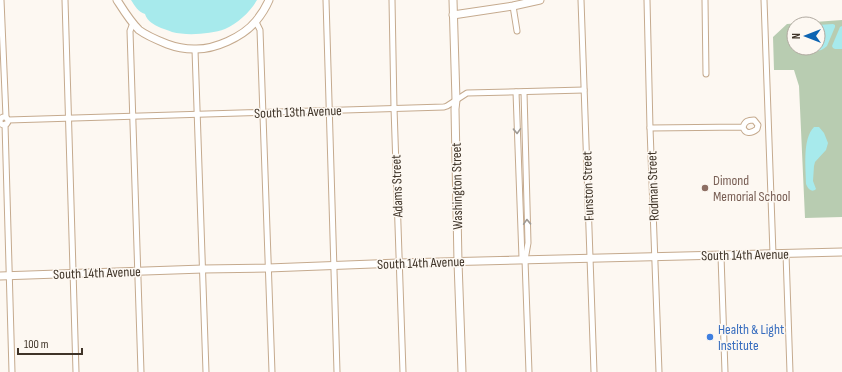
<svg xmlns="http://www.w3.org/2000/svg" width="842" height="372" font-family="'Sofia Sans Condensed',sans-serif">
  <rect width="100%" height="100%" fill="#fdf8f2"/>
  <path fill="#b8ccb1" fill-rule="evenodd" d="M842,20V217L805,218L799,86L794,70H774L773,37L787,24ZM794,24H818V48H794Z"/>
  <g fill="#a7eaec">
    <path d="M131,0H257C250,12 238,23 225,29C211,34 187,36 172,32C169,31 165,29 161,28C154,25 147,21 145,14C138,12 135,6 131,0Z"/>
    <path d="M833,24L835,25V27L827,46C821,52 812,53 805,48H818V25Z"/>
    <polygon points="842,26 842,49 835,49 833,48 832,46 840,27"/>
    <path d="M814,127H819L824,133L828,143L826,150L815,162L814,166L813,181L816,189C812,193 808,189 806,184C806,169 802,139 814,127Z"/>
  </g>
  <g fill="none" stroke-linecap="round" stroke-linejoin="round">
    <defs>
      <g id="street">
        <polyline points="1,0 6,117"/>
        <polyline points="65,0 76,372"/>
        <polyline points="326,0 337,372"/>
        <polyline points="392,0 394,108 403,372"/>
        <polyline points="581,0 594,372"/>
        <polyline points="647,0 650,128 659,372"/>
        <polyline points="705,0 706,74"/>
        <polyline points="764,0 773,254"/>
        <polyline points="513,6 517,31"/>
        <polyline points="256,22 260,30 272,372"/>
        <polyline points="133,23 130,31 141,372"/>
        <polyline points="195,50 206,372"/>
        <polyline points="516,92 522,258 525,260"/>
        <polyline points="524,92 528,243 525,260 529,372"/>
        <circle cx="4" cy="121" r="4"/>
        <polyline points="8,120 444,107 447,106 467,93 584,90"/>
        <polyline points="5,124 12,372"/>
        <path d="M650,128L743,127C745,134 751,134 757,129L758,125L754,120C748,120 745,121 743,127"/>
        <polyline points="786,254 790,372"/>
        <polyline points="721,256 725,372"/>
      </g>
      <g id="secondary">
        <path d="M117,0C124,11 130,21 139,30C147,36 157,40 167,44C175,47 184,49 194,49C214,50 243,37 256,21C261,15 266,7 269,0"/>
        <polyline points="453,0 456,100 455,109 458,262 462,372"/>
        <polyline points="453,15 513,6 540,0"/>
        <polyline points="0,276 203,269 268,268 399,263 842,252"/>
      </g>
    </defs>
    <use href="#street" stroke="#c5aa8e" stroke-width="7"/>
    <use href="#secondary" stroke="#c5aa8e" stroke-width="9"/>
    <use href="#street" stroke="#fff" stroke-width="5"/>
    <use href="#secondary" stroke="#fff" stroke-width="7"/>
  </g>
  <defs><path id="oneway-chevron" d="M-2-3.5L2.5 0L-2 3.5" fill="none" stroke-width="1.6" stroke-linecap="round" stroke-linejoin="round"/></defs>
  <g stroke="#9f9a94">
    <use href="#oneway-chevron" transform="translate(517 131) rotate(88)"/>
    <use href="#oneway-chevron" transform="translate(527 222) rotate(-92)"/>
  </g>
  <circle fill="#8d6e63" stroke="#fdf8f2" stroke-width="1.5" cx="705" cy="188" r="4"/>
  <circle fill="#3f7fe0" stroke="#fdf8f2" stroke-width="1.5" cx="710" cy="337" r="4"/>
  <g text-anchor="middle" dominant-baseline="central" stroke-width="3" stroke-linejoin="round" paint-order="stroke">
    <g font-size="14" fill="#3f3428" stroke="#fdf8f2">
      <text transform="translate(298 112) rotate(-2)">South 13th Avenue</text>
      <text transform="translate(397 186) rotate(-92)">Adams Street</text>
      <text transform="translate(457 186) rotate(-91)">Washington Street</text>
      <text transform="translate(588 186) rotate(-92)">Funston Street</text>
      <text transform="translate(653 186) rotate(-92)">Rodman Street</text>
      <text transform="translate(745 255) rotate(-1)">South 14th Avenue</text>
      <text transform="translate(421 263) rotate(-2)">South 14th Avenue</text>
      <text transform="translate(97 273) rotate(-2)">South 14th Avenue</text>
    </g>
    <g font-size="14" fill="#785e54" stroke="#fdf8f2" text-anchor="start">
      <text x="713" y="180">Dimond<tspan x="713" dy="16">Memorial School</tspan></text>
    </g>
    <g font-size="14" fill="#366cbe" stroke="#fdf8f2" text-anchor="start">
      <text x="718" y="329">Health &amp; Light<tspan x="718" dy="16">Institute</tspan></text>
    </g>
  </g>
  <g transform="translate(806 36) rotate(270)"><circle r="19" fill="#fdf8f2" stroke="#b1aaa1"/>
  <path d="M0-3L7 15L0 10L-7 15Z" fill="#0d64b2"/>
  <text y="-6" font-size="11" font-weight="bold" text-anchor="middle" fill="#3f3428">N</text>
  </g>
  <path d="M18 348v6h64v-6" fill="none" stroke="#3f3428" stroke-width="2"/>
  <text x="24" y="348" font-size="12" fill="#3f3428" stroke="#fdf8f2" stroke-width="3" paint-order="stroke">100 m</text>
</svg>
